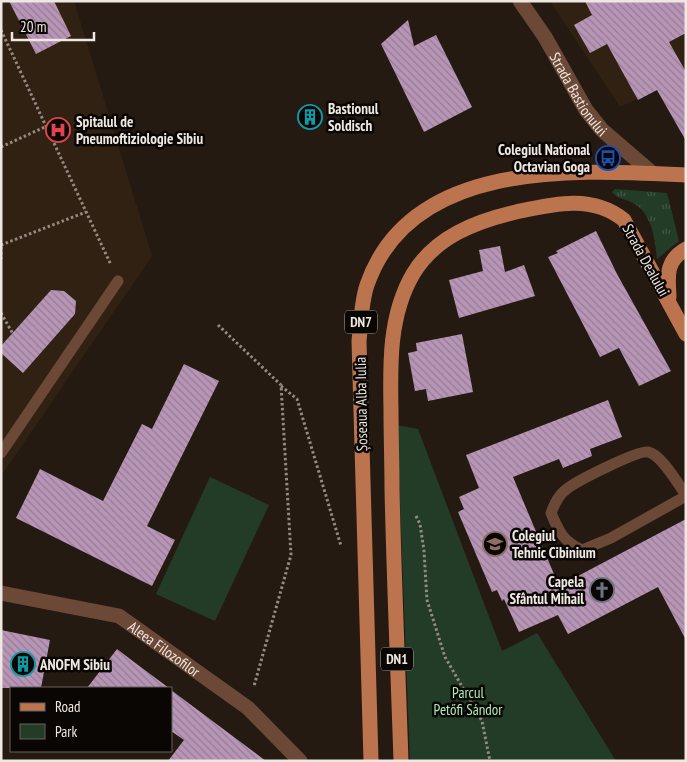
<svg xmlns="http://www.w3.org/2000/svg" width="687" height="762" font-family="'PT Sans Narrow',sans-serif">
  <defs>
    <pattern id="grass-tufts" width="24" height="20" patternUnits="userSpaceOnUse" patternTransform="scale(1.25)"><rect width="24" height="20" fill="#233c28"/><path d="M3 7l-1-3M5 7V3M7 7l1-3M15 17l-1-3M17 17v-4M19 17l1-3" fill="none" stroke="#435847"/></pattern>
    <pattern id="building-back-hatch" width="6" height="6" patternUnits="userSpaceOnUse" patternTransform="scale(1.25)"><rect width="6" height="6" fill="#b795b7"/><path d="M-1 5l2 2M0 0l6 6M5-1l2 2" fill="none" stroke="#967d94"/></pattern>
  </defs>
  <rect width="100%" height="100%" fill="#251a11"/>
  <g fill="#312113">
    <polygon points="1,1 74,1 152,256 1,476"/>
    <polygon points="550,1 686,1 686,122 678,126 657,90 620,107"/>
  </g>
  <path fill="url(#grass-tufts)" d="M615,189L667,193L679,241L657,259C655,239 652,213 633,203C626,199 617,199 612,192Z"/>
  <g fill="#233c28">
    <polygon points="397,425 418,429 502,651 537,633 616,761 410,761"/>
    <polygon points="210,477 269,505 215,621 156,594"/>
  </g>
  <g fill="url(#building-back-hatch)">
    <polygon points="9,1 54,1 71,36 36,54"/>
    <polygon points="585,1 686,1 686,33 669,42 686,72 686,141 657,90 638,100 607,44 590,53 574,25 592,15"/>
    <polygon points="408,20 414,46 436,35 472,107 424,132 381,44"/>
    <polygon points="596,231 617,274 671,371 639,386 619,348 600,357 548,257 558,253 556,251"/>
    <polygon points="500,246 505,272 524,265 535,296 459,318 449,280 483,271 479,250"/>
    <polygon points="51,290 64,291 76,301 75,314 23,373 1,353 1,346"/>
    <polygon points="462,334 473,392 428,401 426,389 415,391 408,353 417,351 416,343"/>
    <polygon points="184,364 219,381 147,526 175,540 152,586 16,518 40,469 103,501 142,424 152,429"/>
    <polygon points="608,400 622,437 590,449 592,456 563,468 559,459 513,477 559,586 686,519 686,640 658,587 568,634 558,615 519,632 504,599 502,601 497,590 492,592 458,512 464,509 459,497 479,488 466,455"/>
    <polygon points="1,630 50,640 41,688 1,688"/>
    <polygon points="117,649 138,665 169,688 87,688"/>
    <polygon points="171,690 266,761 168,761 184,740 171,731"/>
  </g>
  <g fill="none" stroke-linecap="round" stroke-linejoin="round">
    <g stroke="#938a82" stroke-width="3" stroke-dasharray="2.5 2.5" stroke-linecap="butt">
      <polyline points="1,30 111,265"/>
      <polyline points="1,147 47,126"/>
      <polyline points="1,245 86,212"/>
      <polyline points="1,247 1,259"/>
      <polyline points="1,313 13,334"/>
      <polyline points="218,325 281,385 291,555 254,686"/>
      <polyline points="281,386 297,399 341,546"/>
      <polyline points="416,516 420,524 424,551 427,600 445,657 482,721 490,761"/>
    </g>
    <g stroke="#6c4937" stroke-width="11">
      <polyline points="1,453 118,281"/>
      <path d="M686,495C678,484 661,454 648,452C638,450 579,480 568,488C559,494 555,503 551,513C559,532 563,541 582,550L611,538L686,496"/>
    </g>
    <g stroke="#6c4937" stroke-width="15">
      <path id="s1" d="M520,1L545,37L586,110L602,130L652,173"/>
      <path id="s2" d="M1,593L119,616L248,708L300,761"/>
    </g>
    <g stroke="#bc744f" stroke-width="15">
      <path d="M669,297C668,276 665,261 686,249"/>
      <path d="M371,761L359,341C361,323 361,303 367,285C411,158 578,170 686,175"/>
      <path d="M401,761C398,670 394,580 392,489C392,463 391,437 391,410C390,364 389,315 413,274C435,237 476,221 516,212C553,204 592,194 624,220L686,334"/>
    </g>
  </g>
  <defs>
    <symbol id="building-ring" viewBox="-11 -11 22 22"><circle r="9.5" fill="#0a0604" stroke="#0f9aa8" stroke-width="1.5"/><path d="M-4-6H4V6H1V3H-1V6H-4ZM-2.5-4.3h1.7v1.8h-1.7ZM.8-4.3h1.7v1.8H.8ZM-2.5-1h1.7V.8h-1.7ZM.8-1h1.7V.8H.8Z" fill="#0f9aa8"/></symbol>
    <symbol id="hospital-ring" viewBox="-11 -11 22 22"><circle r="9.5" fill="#0a0604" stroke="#e0444e" stroke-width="1.5"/><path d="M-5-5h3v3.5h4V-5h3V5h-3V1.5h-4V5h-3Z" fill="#e0444e"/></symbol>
    <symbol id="bus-ring" viewBox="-11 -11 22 22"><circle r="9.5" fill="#0a0604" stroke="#1a4fb4" stroke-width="1.5"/><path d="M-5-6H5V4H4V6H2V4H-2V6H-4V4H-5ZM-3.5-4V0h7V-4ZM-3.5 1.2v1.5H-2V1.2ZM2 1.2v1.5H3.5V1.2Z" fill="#1a4fb4"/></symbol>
    <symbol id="university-ring" viewBox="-11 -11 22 22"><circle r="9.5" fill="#0a0604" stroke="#8d6e63" stroke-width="1.5"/><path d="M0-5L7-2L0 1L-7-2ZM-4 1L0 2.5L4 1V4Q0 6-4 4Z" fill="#8d6e63"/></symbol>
    <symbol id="church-ring" viewBox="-11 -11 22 22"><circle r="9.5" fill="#0a0604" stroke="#6b7280" stroke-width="1.5"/><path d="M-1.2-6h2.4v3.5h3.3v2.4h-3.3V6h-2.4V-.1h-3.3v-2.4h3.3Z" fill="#6b7280"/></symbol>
  </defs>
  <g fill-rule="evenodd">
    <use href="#building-ring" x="296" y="103" width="28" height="28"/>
    <use href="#hospital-ring" x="44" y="116" width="28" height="28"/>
    <use href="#bus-ring" x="594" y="144" width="28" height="28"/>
    <use href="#university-ring" x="481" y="530" width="28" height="28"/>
    <use href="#church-ring" x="588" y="576" width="28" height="28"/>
    <use href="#building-ring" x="9" y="650" width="28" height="28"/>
  </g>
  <g text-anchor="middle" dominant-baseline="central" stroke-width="5" stroke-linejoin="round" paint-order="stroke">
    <g fill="#0a0604" stroke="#aaa49f" stroke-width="1">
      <rect x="345" y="310.5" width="32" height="23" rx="4"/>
      <rect x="381" y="647.5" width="32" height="23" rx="4"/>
    </g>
    <g font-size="14" font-weight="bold" fill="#efe7e1">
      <text x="361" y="322">DN7</text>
      <text x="397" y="659">DN1</text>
    </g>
    <g font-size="15" fill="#efe7e1" stroke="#0a0604">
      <text stroke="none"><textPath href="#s1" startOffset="110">Strada Bastionului</textPath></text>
      <text transform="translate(646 260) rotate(61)">Strada Dealului</text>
      <text transform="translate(361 404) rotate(-91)">Șoseaua Alba Iulia</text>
      <text stroke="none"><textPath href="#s2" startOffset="176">Aleea Filozofilor</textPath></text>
    </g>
    <g font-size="15" font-weight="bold" fill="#efe7e1" stroke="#0a0604" text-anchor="start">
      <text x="328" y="108">Bastionul<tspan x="328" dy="17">Soldisch</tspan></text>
      <text x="76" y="121">Spitalul de<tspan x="76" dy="17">Pneumoftiziologie Sibiu</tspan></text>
      <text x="590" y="149" text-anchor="end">Colegiul National<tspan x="590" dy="17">Octavian Goga</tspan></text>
      <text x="512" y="535">Colegiul<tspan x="512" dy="17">Tehnic Cibinium</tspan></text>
      <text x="584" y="581" text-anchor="end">Capela<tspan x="584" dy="17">Sfântul Mihail</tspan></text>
      <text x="40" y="664">ANOFM Sibiu</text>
    </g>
    <g font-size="15" fill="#aeebb8" stroke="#0a0604">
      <text x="468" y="692">Parcul<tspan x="468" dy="17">Petőfi Sándor</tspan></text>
    </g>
  </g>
  <rect width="687" height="762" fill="none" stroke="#efe7e1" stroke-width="5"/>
  <rect x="10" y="687" width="162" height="65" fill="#0a0604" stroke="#66605c"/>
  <rect x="20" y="703" width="25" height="8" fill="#bc744f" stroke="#66605c"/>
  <text x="55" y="712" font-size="15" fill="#efe7e1">Road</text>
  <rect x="20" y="724" width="25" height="15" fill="#233c28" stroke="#66605c"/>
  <text x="55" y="737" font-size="15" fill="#efe7e1">Park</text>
  <path d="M12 32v8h82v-8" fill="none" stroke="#efe7e1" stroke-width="2.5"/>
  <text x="20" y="32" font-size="15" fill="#efe7e1" stroke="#0a0604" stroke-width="4" paint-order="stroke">20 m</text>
</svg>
